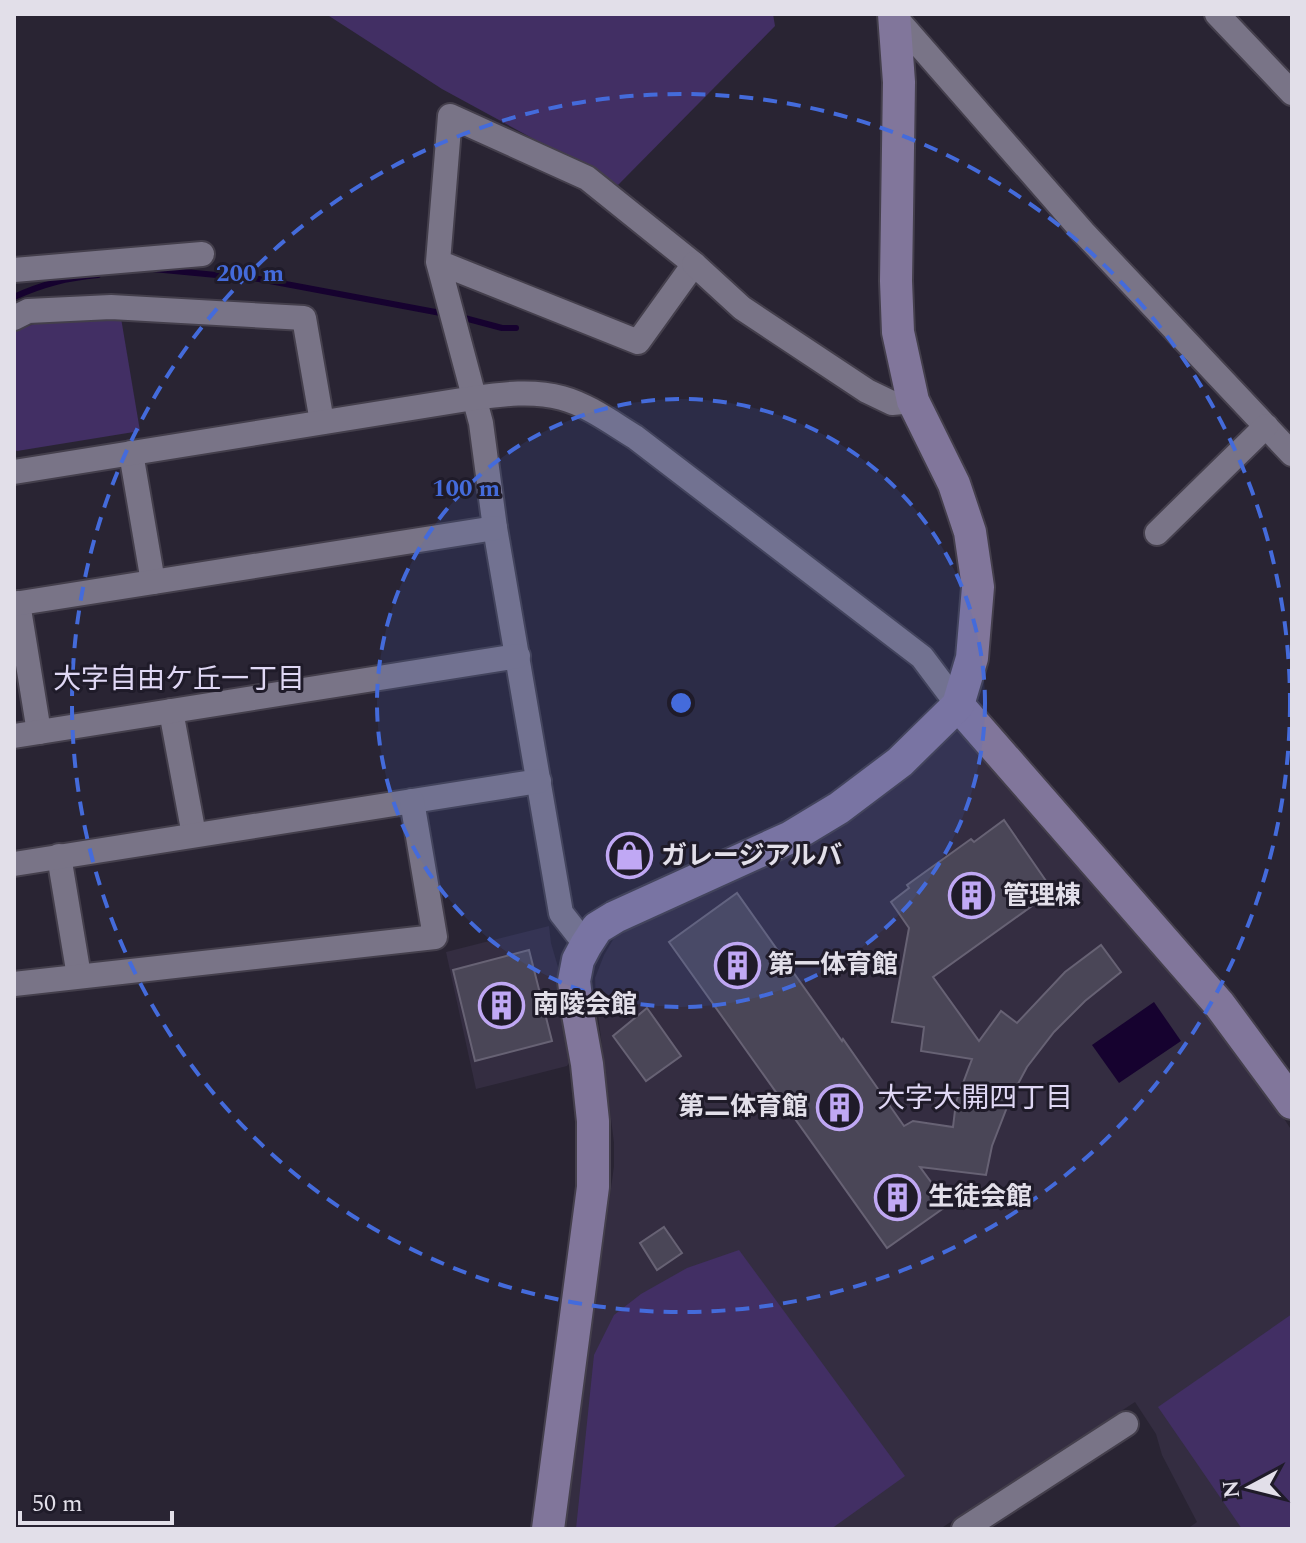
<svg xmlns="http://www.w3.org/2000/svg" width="1306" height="1543" font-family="Spectral,'Noto Sans JP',serif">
  <rect width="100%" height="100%" fill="#292433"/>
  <g fill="#342d41">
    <polygon points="960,728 1242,1054 1292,1131 1292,1529 1187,1529 1197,1522 1162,1455 1156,1434 1135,1402 940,1529 565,1529 614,1166 614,1143 596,998 595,978 604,955 614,938 623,930 896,785"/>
    <polygon points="549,926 551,943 560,974 574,1055 567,1066 476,1089 446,952"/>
  </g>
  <g fill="#422f64">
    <polygon points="326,14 773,14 775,26 618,185 442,89"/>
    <polygon points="121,318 140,431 17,451 14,449 14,331 43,321"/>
    <polygon points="739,1250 905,1476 831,1529 576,1529 594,1355 614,1315 641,1294 687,1268"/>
    <polygon points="1292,1314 1292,1529 1242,1529 1158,1407"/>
  </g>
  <polygon fill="#16022f" points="1154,1002 1181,1041 1119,1083 1092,1045"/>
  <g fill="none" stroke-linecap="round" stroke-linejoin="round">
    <g stroke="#16022f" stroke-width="6">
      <polyline points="153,269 259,279 446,314"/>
      <path d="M14,297C43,284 66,278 98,275"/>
      <polyline points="457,316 502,328 516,328"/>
    </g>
  </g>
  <g fill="#4a4657" stroke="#676274" stroke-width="2">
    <polygon points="1004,820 1053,891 933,977 979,1041 1001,1011 1017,1023 1065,972 1101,945 1121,972 1085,1001 1054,1032 1027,1067 1011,1097 992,1146 986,1175 920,1167 948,1205 887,1248 669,942 737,893 842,1041 843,1039 904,1126 913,1121 953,1127 956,1102 972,1059 921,1051 924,1027 892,1022 909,928 891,902 909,888 907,885 971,839 974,842"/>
    <polygon points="529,950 552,1041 475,1061 453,970"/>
    <polygon points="647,1008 681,1056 646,1081 613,1036"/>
    <polygon points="664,1227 682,1253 657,1270 640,1243"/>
  </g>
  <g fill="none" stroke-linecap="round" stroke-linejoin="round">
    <defs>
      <g id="street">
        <polyline points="1217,14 1292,93"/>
        <polyline points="895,17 1083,232 1292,454"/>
        <polyline points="438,262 638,342 694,264 587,178 450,116 438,262 481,423 495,528 561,913 586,945"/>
        <polyline points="694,264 742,308 867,391 892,403 913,401"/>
        <polyline points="14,270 202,254"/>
        <polyline points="14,318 28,311 111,307 304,318 322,422"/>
        <polyline points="131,453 153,582"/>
        <path d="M14,472L474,398C503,394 533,390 562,398C588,405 612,423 635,437L922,657L958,705"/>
        <polyline points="1157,533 1266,426"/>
        <polyline points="18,603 39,732"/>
        <polyline points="14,604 495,528"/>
        <polyline points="171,711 194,835"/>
        <polyline points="14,736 518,656"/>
        <polyline points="59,856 79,976"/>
        <polyline points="14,864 539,781"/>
        <polyline points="14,984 435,937 412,801"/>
        <polyline points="964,1529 1126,1424"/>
      </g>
      <g id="secondary">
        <polyline points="958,705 1219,1004 1292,1103"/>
        <polyline points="548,1529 593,1187 593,1121 587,1064 578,1014 574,981 578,960 586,945 597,928 615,917 791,837 839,808 900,762 958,705 972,658 978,587 970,532 954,484 913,401 898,332 896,281 899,82 894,14"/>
      </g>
    </defs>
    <use href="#street" stroke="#443f4c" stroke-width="28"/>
    <use href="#secondary" stroke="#443f4c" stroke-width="36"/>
    <use href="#street" stroke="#797487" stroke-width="24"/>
    <use href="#secondary" stroke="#81769b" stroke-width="32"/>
  </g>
  <circle cx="681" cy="703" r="304" fill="#446bdb" fill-opacity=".12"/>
  <g fill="none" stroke="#446bdb" stroke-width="4" stroke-dasharray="14 10">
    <circle cx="681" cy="703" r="304"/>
    <circle cx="681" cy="703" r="609"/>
  </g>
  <defs>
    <symbol id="shop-ring" viewBox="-11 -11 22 22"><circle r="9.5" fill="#1f1b29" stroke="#c0a8f4" stroke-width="1.5"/><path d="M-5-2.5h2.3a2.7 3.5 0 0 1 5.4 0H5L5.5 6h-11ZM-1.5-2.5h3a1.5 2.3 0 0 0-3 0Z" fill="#c0a8f4"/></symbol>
    <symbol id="building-ring" viewBox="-11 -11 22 22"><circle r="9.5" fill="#1f1b29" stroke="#c0a8f4" stroke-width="1.5"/><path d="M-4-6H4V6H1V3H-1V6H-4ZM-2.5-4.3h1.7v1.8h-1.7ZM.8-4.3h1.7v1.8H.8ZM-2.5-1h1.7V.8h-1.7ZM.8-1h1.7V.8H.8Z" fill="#c0a8f4"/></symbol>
  </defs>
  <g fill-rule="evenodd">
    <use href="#shop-ring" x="604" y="830" width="51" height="51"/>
    <use href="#building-ring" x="946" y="870" width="51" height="51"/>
    <use href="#building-ring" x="712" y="940" width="51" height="51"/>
    <use href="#building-ring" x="476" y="980" width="51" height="51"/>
    <use href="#building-ring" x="814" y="1082" width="51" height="51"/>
    <use href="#building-ring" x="872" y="1172" width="51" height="51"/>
  </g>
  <g text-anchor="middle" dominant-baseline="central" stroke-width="6" stroke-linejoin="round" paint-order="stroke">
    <g font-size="26" font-weight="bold" fill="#e2dfe9" stroke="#1f1b29" text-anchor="start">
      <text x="661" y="856">ガレージアルバ</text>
      <text x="1003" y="896">管理棟</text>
      <text x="768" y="965">第一体育館</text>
      <text x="533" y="1005">南陵会館</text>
      <text x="808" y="1107" text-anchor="end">第二体育館</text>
      <text x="928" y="1197">生徒会館</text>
    </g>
    <g font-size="28" fill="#e0d8f5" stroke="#1f1b29">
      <text x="179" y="679">大字自由ケ丘一丁目</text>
      <text x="975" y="1098">大字大開四丁目</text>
    </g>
  </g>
  <circle cx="681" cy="703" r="12" fill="#446bdb" stroke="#1f1b29" stroke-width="4"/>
  <g font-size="24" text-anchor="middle" font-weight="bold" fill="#446bdb" stroke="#1f1b29" stroke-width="6" stroke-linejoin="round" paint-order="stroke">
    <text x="250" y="281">200 m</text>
    <text x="466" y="496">100 m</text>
  </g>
  <rect width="1306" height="1543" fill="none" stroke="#e2dfe9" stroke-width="32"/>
  <g transform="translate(1250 1487) rotate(263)" stroke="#1f1b29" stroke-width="6" paint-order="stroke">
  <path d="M0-6L14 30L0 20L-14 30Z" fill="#e2dfe9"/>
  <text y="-12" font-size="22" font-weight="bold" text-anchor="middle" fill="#e2dfe9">N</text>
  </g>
  <path d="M20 1511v12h152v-12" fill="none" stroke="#e2dfe9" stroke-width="4"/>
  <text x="32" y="1511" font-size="24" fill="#e2dfe9" stroke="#1f1b29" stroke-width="6" paint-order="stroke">50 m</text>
</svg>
